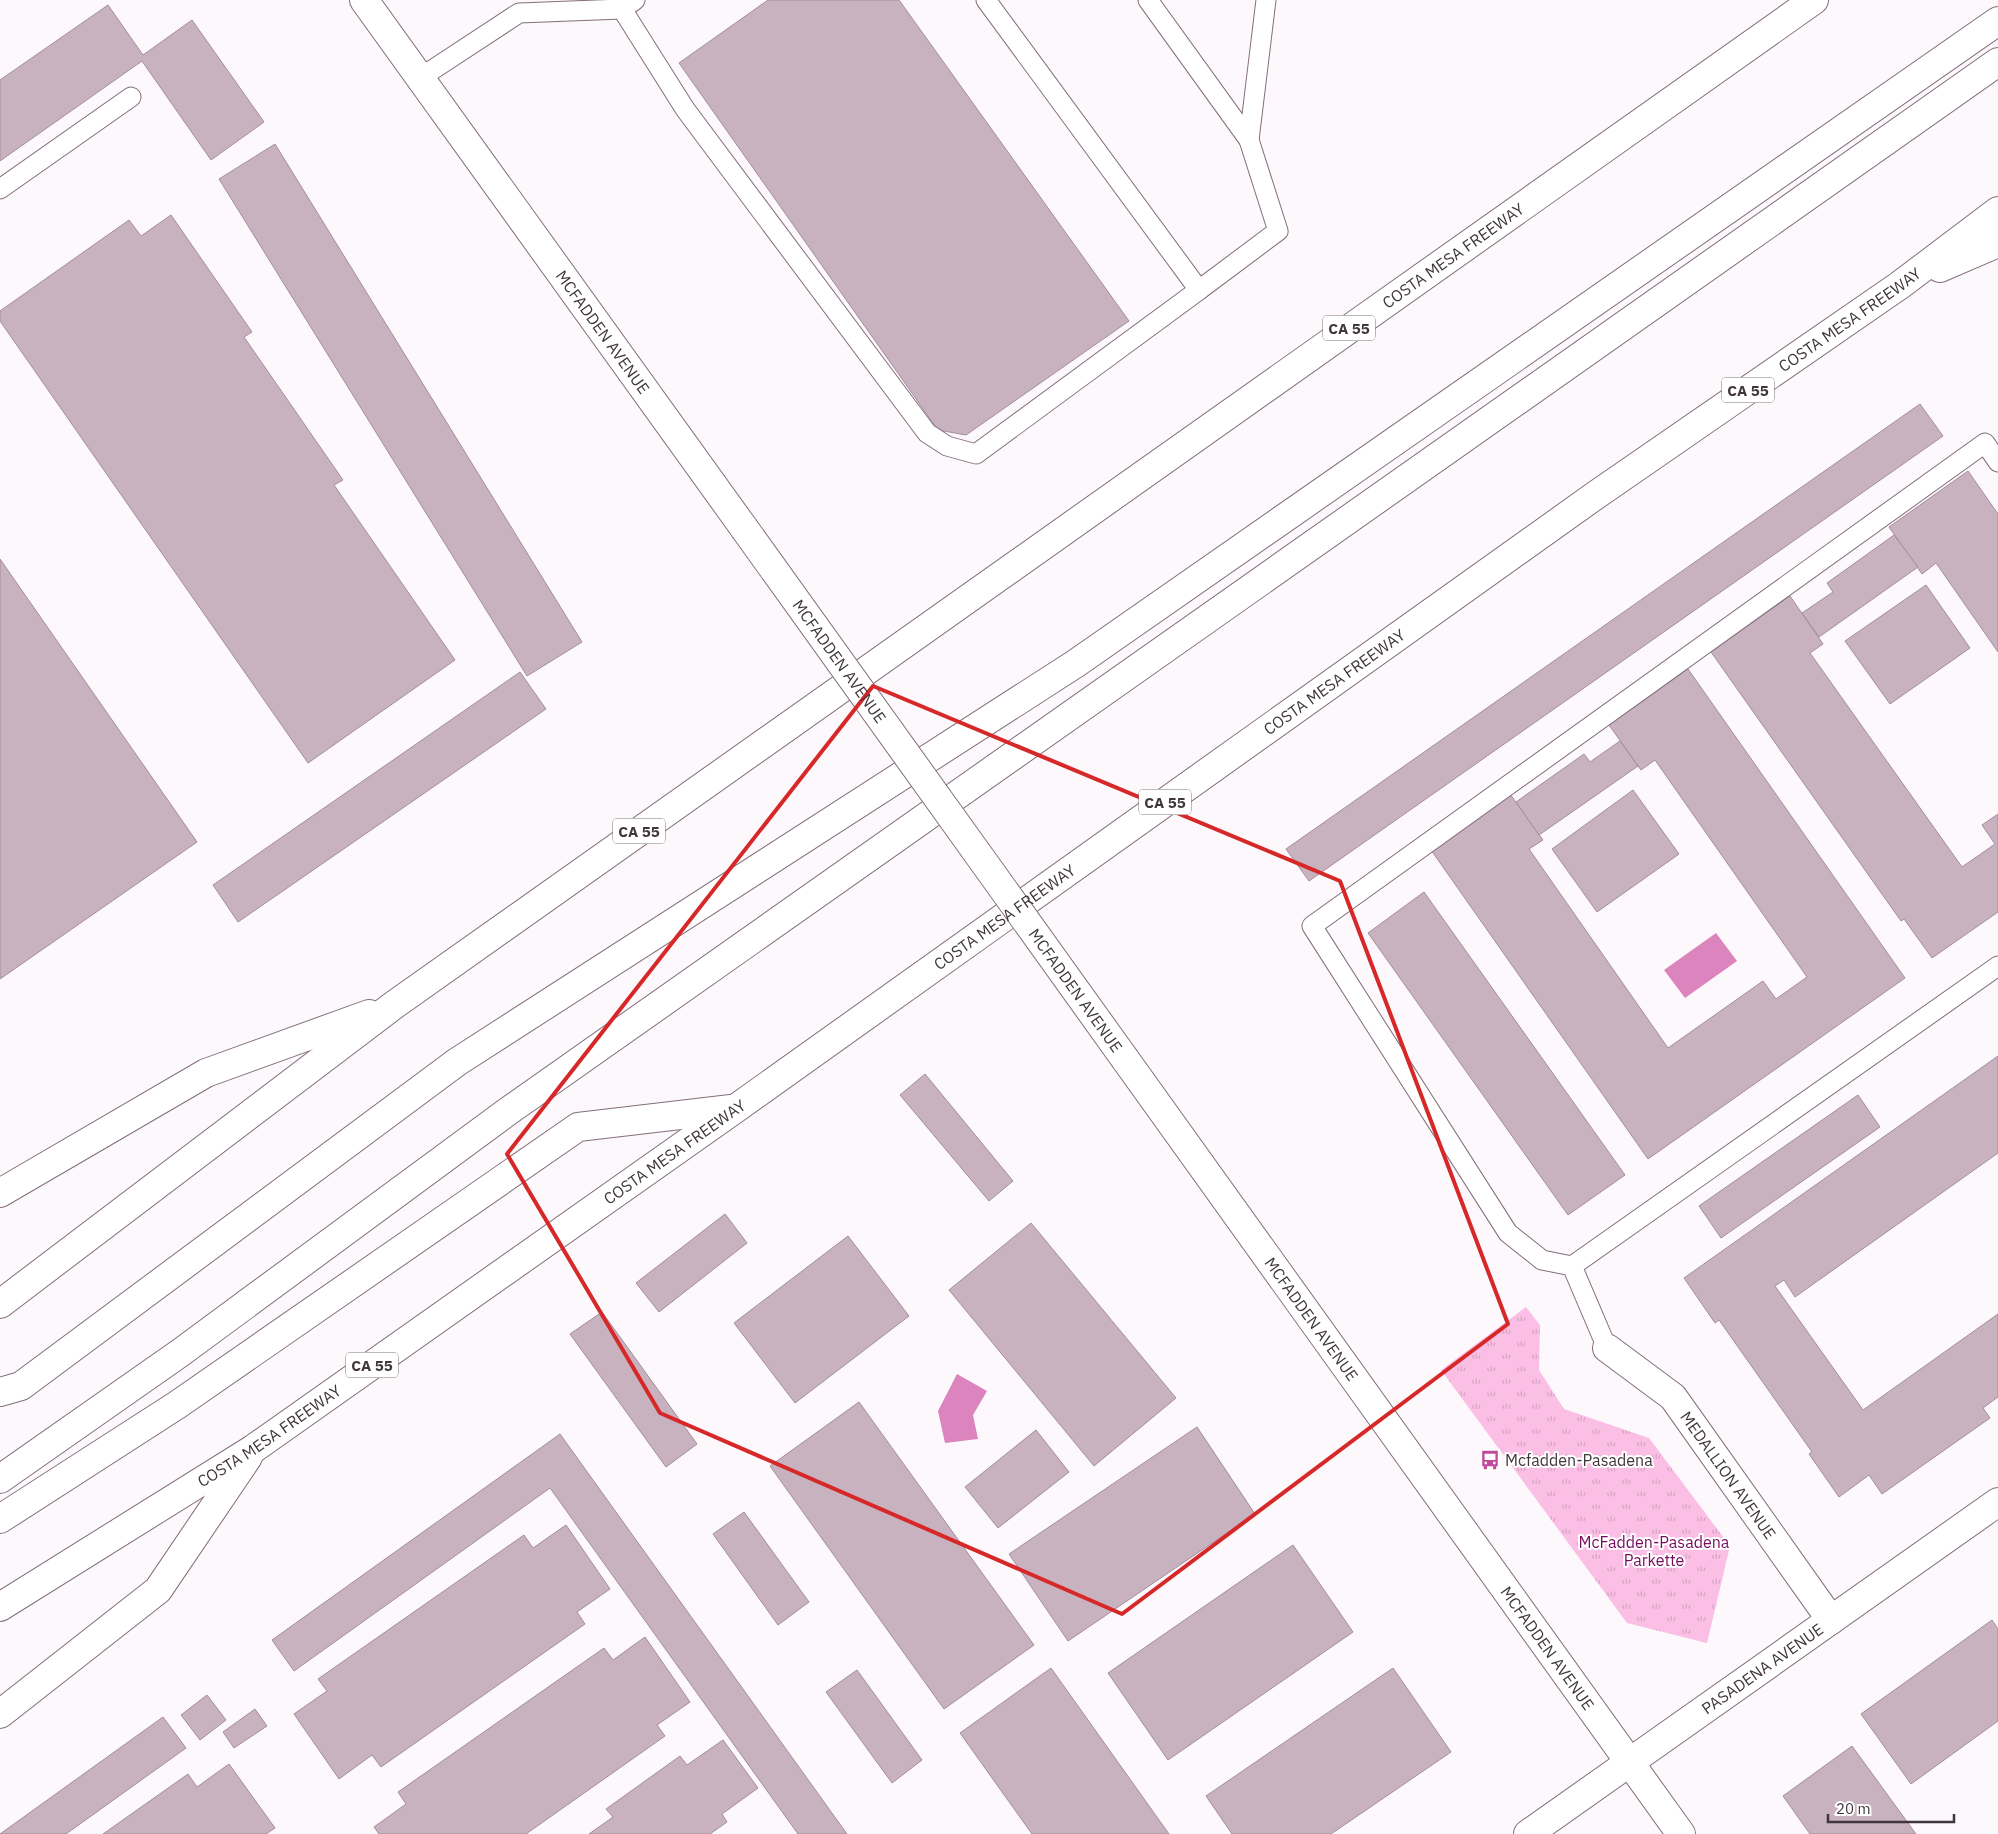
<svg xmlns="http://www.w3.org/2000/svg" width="1998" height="1834" font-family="'IBM Plex Sans',sans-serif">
  <defs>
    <pattern id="grass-tufts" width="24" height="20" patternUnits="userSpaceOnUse" patternTransform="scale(1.25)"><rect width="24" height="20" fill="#fbbee4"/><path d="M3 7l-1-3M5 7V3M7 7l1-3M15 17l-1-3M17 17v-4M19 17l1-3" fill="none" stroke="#d8a4c4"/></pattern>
  </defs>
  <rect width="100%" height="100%" fill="#fdf8fb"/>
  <polygon fill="url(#grass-tufts)" points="1526,1307 1540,1325 1539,1370 1564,1409 1649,1438 1730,1546 1707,1643 1627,1623 1441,1370"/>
  <g fill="#db84bd">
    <polygon points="1716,933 1737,961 1685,998 1664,970"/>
    <polygon points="957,1374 987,1391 973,1415 978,1439 945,1443 938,1411"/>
  </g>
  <g fill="#c9b2c0" stroke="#a38d9b">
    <polygon points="768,0 899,0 1129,321 966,435 938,430 679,63"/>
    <polygon points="108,5 143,55 192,20 264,122 211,160 142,61 0,161 0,80"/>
    <polygon points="275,144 582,642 527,676 219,179"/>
    <polygon points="171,215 252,332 244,337 343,480 334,485 455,660 308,763 0,321 0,311 129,220 141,236"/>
    <polygon points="1920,404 1943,436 1309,881 1286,849"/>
    <polygon points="1968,471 1998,514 1998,652 1936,563 1922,574 1889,527"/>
    <polygon points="1894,535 1918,567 1819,637 1802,613 1833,592 1827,583"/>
    <polygon points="0,559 197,842 0,979"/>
    <polygon points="1926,585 1970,648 1890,704 1845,641"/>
    <polygon points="1790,596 1823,644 1810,653 1962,867 1995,844 1982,825 1998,814 1998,912 1932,958 1904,919 1901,921 1711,652"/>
    <polygon points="1688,669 1905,978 1648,1159 1431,850 1510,794 1543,840 1529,849 1668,1048 1763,981 1776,999 1807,977 1655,760 1641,770 1609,725"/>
    <polygon points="520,672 546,709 238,922 213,885"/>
    <polygon points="1620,741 1638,766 1539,835 1516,802 1584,754 1590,762"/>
    <polygon points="1633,790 1679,854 1597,912 1552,849"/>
    <polygon points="1424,892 1625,1175 1568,1215 1368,933"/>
    <polygon points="1998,1056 1998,1153 1795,1297 1784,1280 1775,1286 1863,1410 1998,1314 1998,1397 1983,1408 1990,1418 1882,1494 1869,1475 1839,1497 1809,1454 1812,1452 1719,1320 1715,1323 1684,1278"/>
    <polygon points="925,1074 1013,1181 989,1201 900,1095"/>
    <polygon points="1858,1095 1880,1127 1721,1238 1699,1206"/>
    <polygon points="725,1214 747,1243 659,1312 636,1283"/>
    <polygon points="1031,1223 1176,1398 1094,1466 949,1290"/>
    <polygon points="848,1236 909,1316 795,1403 734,1323"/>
    <polygon points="602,1312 697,1444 666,1467 570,1334"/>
    <polygon points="859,1402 1034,1645 944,1709 770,1466"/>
    <polygon points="1197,1427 1255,1514 1068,1641 1009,1554"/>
    <polygon points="1036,1430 1069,1472 998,1528 965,1487"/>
    <polygon points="560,1434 847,1834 798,1834 550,1488 294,1671 272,1640"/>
    <polygon points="744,1512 809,1602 778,1625 713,1534"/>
    <polygon points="566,1525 610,1589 577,1612 585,1624 381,1767 372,1755 339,1779 294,1714 327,1691 318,1679 524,1535 533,1548"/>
    <polygon points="1293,1545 1353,1632 1168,1760 1108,1673"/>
    <polygon points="1992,1620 1998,1629 1998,1721 1911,1784 1861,1714"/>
    <polygon points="645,1637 690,1702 657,1725 665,1736 526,1834 379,1834 374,1827 406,1804 398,1792 604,1648 613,1660"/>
    <polygon points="1051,1668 1169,1834 1032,1834 960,1733"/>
    <polygon points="1393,1668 1451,1752 1331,1834 1232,1834 1206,1796"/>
    <polygon points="857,1670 922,1760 892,1783 826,1692"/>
    <polygon points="207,1695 226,1720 200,1740 181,1715"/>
    <polygon points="255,1709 267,1726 234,1748 223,1732"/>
    <polygon points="163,1717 186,1748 66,1834 0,1834"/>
    <polygon points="723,1740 758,1788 722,1814 727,1822 710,1834 589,1834 613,1817 606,1809 680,1756 687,1765"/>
    <polygon points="1852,1746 1916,1834 1810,1834 1783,1796"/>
    <polygon points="229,1764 275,1828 266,1834 103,1834 188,1774 197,1787"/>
  </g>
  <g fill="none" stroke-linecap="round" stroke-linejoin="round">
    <defs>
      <g id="service">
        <polyline points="1148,0 1249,140 1266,0"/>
        <polyline points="622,9 685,109 927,433 947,446 976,454 1199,290 986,0"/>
        <polyline points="420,78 519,13 622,9 635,0"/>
        <polyline points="0,189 131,97"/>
        <polyline points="1199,290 1278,231 1249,140"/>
        <polyline points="1572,1266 1998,966"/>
        <polyline points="1607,1348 1572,1266 1542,1260 1508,1233 1312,926 1985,443 1998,462"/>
      </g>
      <g id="minor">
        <path id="s1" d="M1607,1348L1673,1397L1831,1620"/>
        <path id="s2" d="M1630,1762L1998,1502"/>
      </g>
      <g id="secondary">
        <path id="s3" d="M364,0L744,528"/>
        <path id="s4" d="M1125,1059L1681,1834"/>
        <polyline points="1528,1834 1630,1762"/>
      </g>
      <g id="motorway">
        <polyline points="1940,268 1998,243"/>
        <polyline points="0,1193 206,1073 369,1014"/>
        <path id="s5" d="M0,1304L394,1005L1814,0"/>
        <polyline points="0,1392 21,1386 457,1062 1075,664 1998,21"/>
        <polyline points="0,1479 180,1353 507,1112 1998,62"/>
        <polyline points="0,1519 177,1405 578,1127 731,1109"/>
        <path id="s6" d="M0,1607L253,1449L735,1109L1596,495L1900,285L1998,211"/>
        <polyline points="0,1714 158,1590 248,1457"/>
      </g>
    </defs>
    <use href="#service" stroke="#836e7b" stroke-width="21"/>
    <use href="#minor" stroke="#836e7b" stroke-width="30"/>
    <use href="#secondary" stroke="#836e7b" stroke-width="30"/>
    <use href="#motorway" stroke="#836e7b" stroke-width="30"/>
    <use href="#service" stroke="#fff" stroke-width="19"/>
    <use href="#minor" stroke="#fff" stroke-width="28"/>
    <use href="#secondary" stroke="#fff" stroke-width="28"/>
    <use href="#motorway" stroke="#fff" stroke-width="28"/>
    <defs>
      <g id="secondary-bridge">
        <path id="s7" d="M744,528L1125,1059"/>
      </g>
    </defs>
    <use href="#secondary-bridge" stroke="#836e7b" stroke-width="30" stroke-linecap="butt"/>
    <use href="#secondary-bridge" stroke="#fff" stroke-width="28"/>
  </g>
  <path fill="none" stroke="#d62828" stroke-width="4" stroke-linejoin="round" d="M873,686L1340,881L1508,1324L1122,1614L660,1413L507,1154Z"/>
  <defs>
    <symbol id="bus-bare" viewBox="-9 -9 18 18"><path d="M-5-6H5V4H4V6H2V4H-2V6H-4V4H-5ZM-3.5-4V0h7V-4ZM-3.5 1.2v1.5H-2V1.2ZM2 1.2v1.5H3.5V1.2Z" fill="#c0499d" stroke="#fff" stroke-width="2.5" paint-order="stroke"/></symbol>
  </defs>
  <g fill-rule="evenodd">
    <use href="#bus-bare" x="1476" y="1446" width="28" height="28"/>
  </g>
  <g text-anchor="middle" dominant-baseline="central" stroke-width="4" stroke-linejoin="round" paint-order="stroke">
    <g fill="#fff" stroke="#797377" stroke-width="1">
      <rect x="1323" y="315.5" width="52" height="25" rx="4"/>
      <rect x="1722" y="377.5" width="52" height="25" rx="4"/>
      <rect x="1139" y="789.5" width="52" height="25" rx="4"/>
      <rect x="613" y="818.5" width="52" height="25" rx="4"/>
      <rect x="346" y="1352.5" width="52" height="25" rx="4"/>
    </g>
    <g font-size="15" font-weight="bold" fill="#40373d">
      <text x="1349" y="328">CA 55</text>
      <text x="1748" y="390">CA 55</text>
      <text x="1165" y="802">CA 55</text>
      <text x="639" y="831">CA 55</text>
      <text x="372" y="1365">CA 55</text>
    </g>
    <g font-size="16" fill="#40373d" stroke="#fff">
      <text stroke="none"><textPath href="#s5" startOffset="1792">COSTA MESA FREEWAY</textPath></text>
      <text stroke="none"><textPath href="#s6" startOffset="2254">COSTA MESA FREEWAY</textPath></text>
      <text stroke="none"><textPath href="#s3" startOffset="409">MCFADDEN AVENUE</textPath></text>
      <text stroke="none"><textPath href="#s7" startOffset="164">MCFADDEN AVENUE</textPath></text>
      <text stroke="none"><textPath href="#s6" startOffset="1624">COSTA MESA FREEWAY</textPath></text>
      <text stroke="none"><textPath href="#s6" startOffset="1219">COSTA MESA FREEWAY</textPath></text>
      <text stroke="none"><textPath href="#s7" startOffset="569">MCFADDEN AVENUE</textPath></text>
      <text stroke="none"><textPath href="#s6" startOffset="814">COSTA MESA FREEWAY</textPath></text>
      <text stroke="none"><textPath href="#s4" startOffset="320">MCFADDEN AVENUE</textPath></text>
      <text stroke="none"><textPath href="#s6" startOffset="319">COSTA MESA FREEWAY</textPath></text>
      <text stroke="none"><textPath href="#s1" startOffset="178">MEDALLION AVENUE</textPath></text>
      <text stroke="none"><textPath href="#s4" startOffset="725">MCFADDEN AVENUE</textPath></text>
      <text stroke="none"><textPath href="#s2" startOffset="162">PASADENA AVENUE</textPath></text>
    </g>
    <g font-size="16" fill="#40373d" stroke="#fff" text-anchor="start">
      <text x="1505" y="1460">Mcfadden-Pasadena</text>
    </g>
    <g font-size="16" fill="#760d5d" stroke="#fff">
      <text x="1654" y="1542">McFadden-Pasadena<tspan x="1654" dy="18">Parkette</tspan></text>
    </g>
  </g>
  <path d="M1828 1814v8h126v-8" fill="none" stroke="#40373d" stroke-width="2.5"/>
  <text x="1836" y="1814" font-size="15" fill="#40373d" stroke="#ffffff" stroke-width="4" paint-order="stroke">20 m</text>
</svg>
